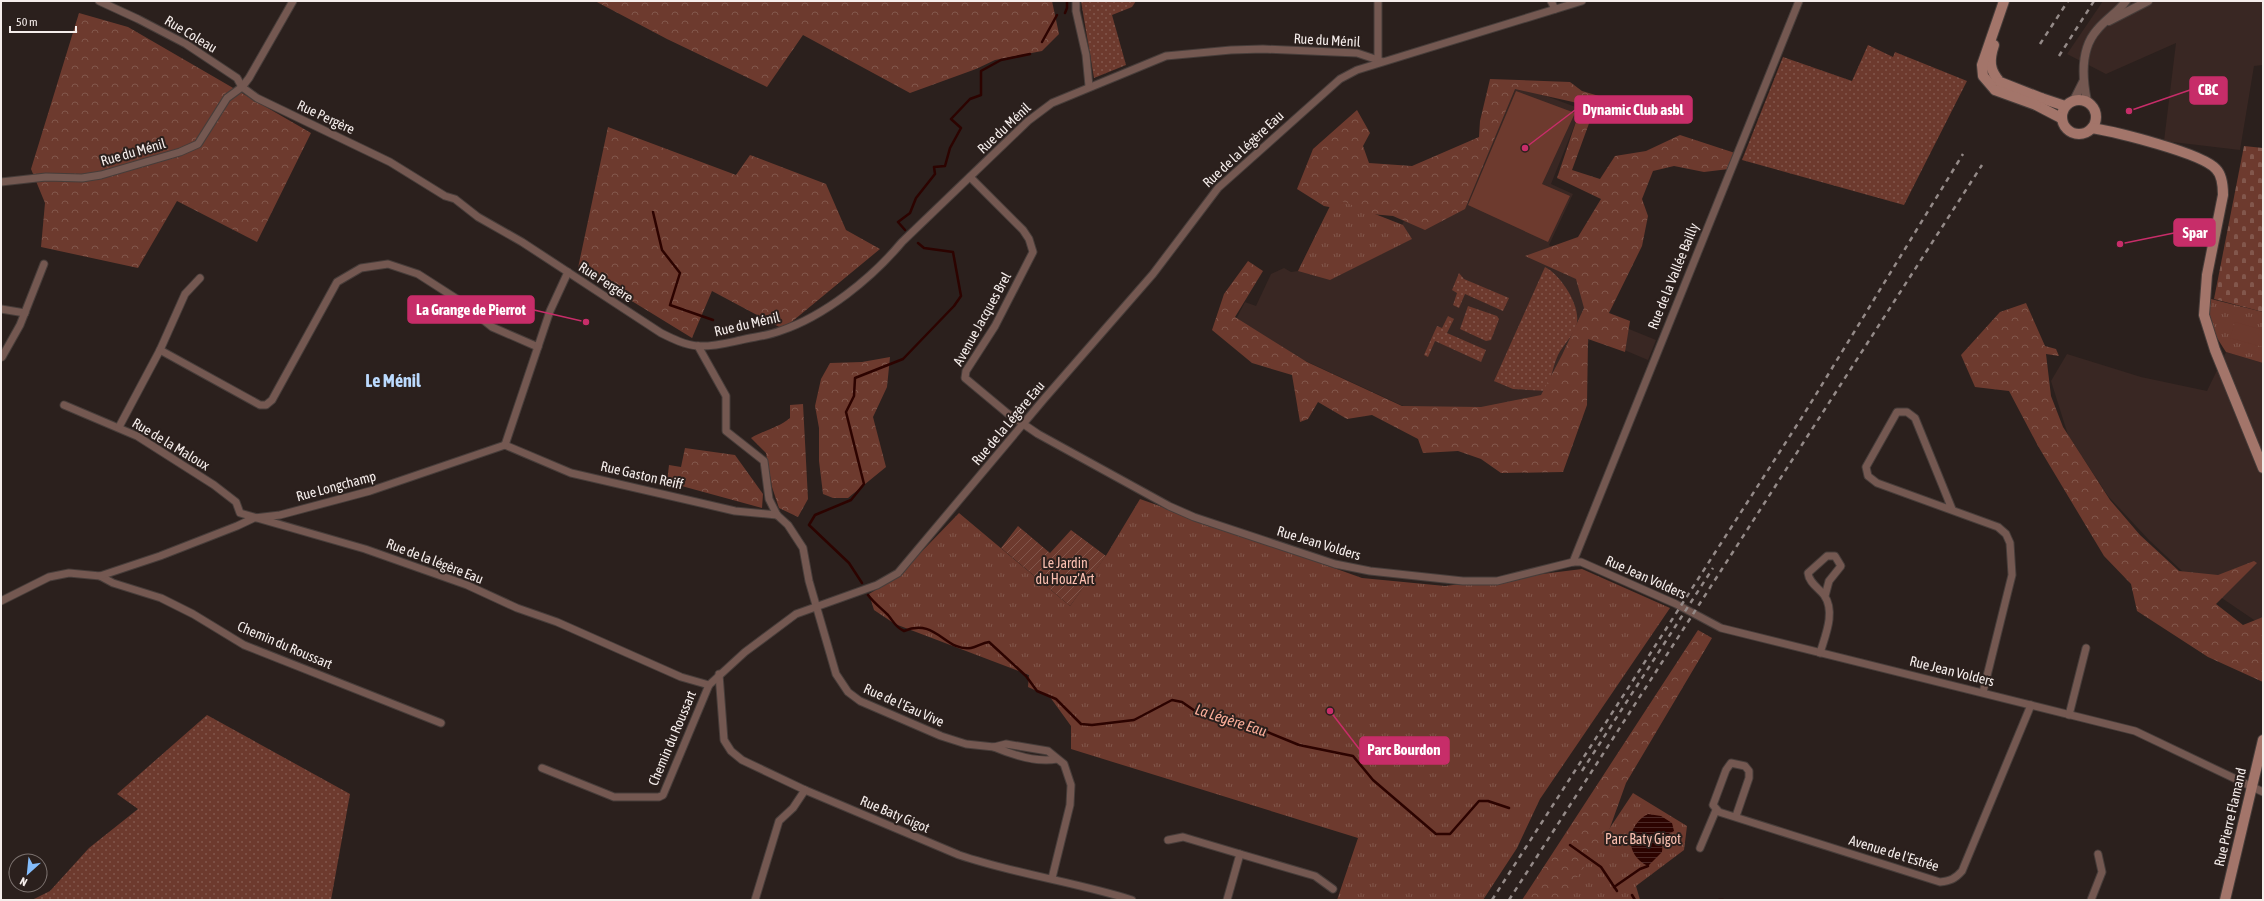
<svg xmlns="http://www.w3.org/2000/svg" width="2264" height="901" font-family="'Asap Condensed',sans-serif">
  <defs>
    <pattern id="grass-dots" width="8" height="8" patternUnits="userSpaceOnUse"><rect width="8" height="8" fill="#6d3a2e"/><path d="M2 2h.1M6 6h.1" fill="none" stroke="#82574c" stroke-width="1.8" stroke-linecap="round"/></pattern>
    <pattern id="forest-crowns" width="20" height="18" patternUnits="userSpaceOnUse"><rect width="20" height="18" fill="#6d3a2e"/><path d="M2 6a3 3 0 1 1 6 0M12 15a3 3 0 1 1 6 0" fill="none" stroke="#82574c"/></pattern>
    <pattern id="cemetery-stones" width="16" height="16" patternUnits="userSpaceOnUse"><rect width="16" height="16" fill="#6d3a2e"/><path d="M2 7V4a2 2 0 0 1 4 0v3zM10 15v-3a2 2 0 0 1 4 0v3z" fill="#82574c"/></pattern>
    <pattern id="park-tufts" width="24" height="20" patternUnits="userSpaceOnUse"><rect width="24" height="20" fill="#6d3a2e"/><path d="M3 7l-1-3M5 7V3M7 7l1-3M15 17l-1-3M17 17v-4M19 17l1-3" fill="none" stroke="#82574c"/></pattern>
    <pattern id="garden-furrows" width="10" height="10" patternUnits="userSpaceOnUse"><rect width="10" height="10" fill="#6d3a2e"/><path d="M-1 1l2-2M0 10L10 0M9 11l2-2" fill="none" stroke="#82574c"/></pattern>
    <pattern id="water-rules" width="6" height="5" patternUnits="userSpaceOnUse"><rect width="6" height="5" fill="#2c0300"/><path d="M0 2.5h6" fill="none" stroke="#4b2825"/></pattern>
  </defs>
  <rect width="100%" height="100%" fill="#2b201d"/>
  <g fill="#392723">
    <polygon points="2103,1 2263,1 2263,65 2254,66 2240,150 2164,141 2176,43 2106,74 2067,54"/>
    <polygon points="1511,83 1581,109 1551,184 1573,194 1549,245 1571,257 1592,314 1656,340 1648,360 1591,336 1546,464 1401,405 1232,327 1245,302 1256,306 1271,274 1284,268 1291,272 1298,271 1334,198 1402,225 1420,188 1455,203"/>
    <polygon points="2226,352 2263,363 2263,626 2182,571 2149,540 2108,496 2068,435 2051,381 2067,354 2141,377 2207,391"/>
  </g>
  <g fill="url(#grass-dots)">
    <polygon points="1081,1 1136,1 1132,7 1112,15 1126,65 1094,78"/>
    <polygon points="1868,45 1893,57 1895,52 1967,81 1904,205 1742,160 1783,57 1852,81"/>
    <path d="M1545,267C1560,274 1583,308 1576,326C1573,336 1563,345 1558,355C1553,366 1551,379 1547,391L1513,389L1494,381Z"/>
    <polygon points="1459,273 1464,279 1509,298 1503,311 1465,294 1459,308 1453,305 1457,293 1452,290"/>
    <polygon points="1468,306 1497,316 1499,319 1491,340 1486,341 1460,329"/>
    <polygon points="1448,316 1454,319 1447,333 1486,350 1481,362 1435,341 1428,357 1424,355 1437,326 1442,328"/>
    <polygon points="207,715 350,794 331,900 32,900 50,891 89,848 138,809 117,794"/>
  </g>
  <g fill="url(#forest-crowns)">
    <polygon points="595,1 1052,1 1059,34 1042,51 995,60 976,69 910,93 803,35 767,87 667,39"/>
    <polygon points="79,13 128,27 311,133 257,242 177,201 138,268 41,247 45,203 31,169"/>
    <polygon points="1490,79 1570,82 1582,91 1599,96 1572,170 1600,179 1615,156 1646,151 1680,135 1735,153 1729,169 1704,172 1674,166 1653,171 1642,199 1648,216 1642,246 1609,313 1630,321 1625,352 1588,339 1587,405 1563,472 1501,473 1481,459 1458,451 1423,453 1418,439 1372,415 1347,419 1318,402 1308,419 1300,422 1292,375 1252,363 1212,330 1224,294 1248,261 1263,271 1235,317 1307,362 1402,406 1481,407 1541,395 1562,355 1584,308 1576,279 1525,256 1578,237 1601,199 1557,178 1582,104 1515,89 1465,209 1425,230 1393,216 1360,213 1324,206 1297,189 1313,149 1357,110 1370,133 1363,146 1369,163 1412,166 1479,137 1480,121"/>
    <polygon points="608,127 736,175 750,155 826,184 846,230 880,249 783,329 712,291 692,338 578,268"/>
    <polygon points="2026,303 2045,346 2056,349 2059,356 2046,354 2051,396 2063,427 2110,500 2140,535 2179,571 2218,575 2254,561 2257,563 2216,604 2243,625 2263,617 2263,682 2208,657 2137,611 2131,584 2104,556 2038,446 2009,391 1975,387 1961,355 2000,312"/>
    <polygon points="890,357 887,387 873,417 886,467 848,498 833,498 823,494 819,461 819,428 815,406 821,379 830,363 862,362"/>
    <path d="M803,404L808,499L798,517L779,508L772,487L766,453L751,438C764,430 778,428 790,418V405Z"/>
    <polygon points="685,448 735,455 763,494 762,508 667,482 669,465 681,467"/>
    <polygon points="1698,630 1712,638 1626,783 1588,889 1576,900 1522,900"/>
  </g>
  <polygon fill="url(#cemetery-stones)" points="2244,146 2263,148 2263,312 2214,299"/>
  <g fill="url(#park-tufts)">
    <polygon points="1334,198 1403,225 1412,239 1330,280 1298,271"/>
    <path d="M2211,299L2263,312V363L2226,352C2213,331 2206,324 2211,299Z"/>
    <polygon points="1140,499 1362,578 1445,586 1582,569 1670,608 1540,799 1517,848 1483,900 1337,900 1358,838 1071,749 1071,726 1050,697 1028,687 1029,675 895,624 874,610 869,594 897,577 959,513 1070,606 1107,554"/>
    <polygon points="1633,793 1687,826 1684,850 1636,886 1640,900 1562,900"/>
  </g>
  <polygon fill="url(#garden-furrows)" points="1018,526 1050,553 1071,530 1106,556 1070,606 1001,548"/>
  <g fill="#6d3a2e">
    <polygon points="1516,91 1575,113 1542,184 1570,196 1548,242 1468,205"/>
    <polygon points="2235,322 2263,330 2263,347 2230,338"/>
  </g>
  <path fill="url(#water-rules)" d="M1648,814L1661,816L1672,823L1674,831L1663,837L1662,852L1648,866C1624,855 1626,825 1648,814Z"/>
  <g fill="none" stroke-linecap="round" stroke-linejoin="round">
    <g stroke="#2c0300" stroke-width="2.5">
      <polyline points="1065,13 1067,8 1067,1"/>
      <polyline points="1042,42 1057,15"/>
      <polyline points="653,212 662,250 680,273 670,305 713,320"/>
      <polyline points="905,230 898,222 910,213 916,198 935,174 934,167 945,166 950,148 961,128 951,119 970,99 981,95 981,71 1001,60 1030,54"/>
      <polyline points="862,583 849,563 809,525 815,515 851,500 864,484 846,412 854,396 855,378 903,359 954,306 961,296 953,252 924,248 918,243"/>
      <path d="M868,595C874,603 881,608 888,615C894,622 895,627 904,631C936,617 945,652 971,648C977,647 982,643 989,642L1026,676L1037,691L1056,699L1081,724L1092,725L1134,720L1172,700L1182,702L1198,713L1265,731L1299,745L1353,756L1373,780L1436,834H1450L1479,801H1488L1509,808"/>
      <polyline points="1570,845 1601,867 1617,891"/>
      <polyline points="1614,887 1640,869 1648,866"/>
      <polyline points="1632,895 1635,900"/>
      <polyline points="1719,900 1723,900"/>
    </g>
    <defs>
      <g id="minor">
        <path d="M99,1L138,19L186,44L237,78L242,87L257,98L390,162L445,196L455,199L478,217L522,242L661,333C673,339 685,345 698,346C712,347 727,343 741,340C753,337 767,336 780,331C825,316 872,278 902,242L1028,121L1052,103L1166,56L1231,50L1263,49L1357,53L1378,60"/>
        <polyline points="1076,1 1076,11 1086,55 1089,86"/>
        <polyline points="1378,1 1378,60 1381,61"/>
        <polyline points="1551,1 1555,9"/>
        <polyline points="970,177 1023,230 1029,239 1033,252 995,326 966,371 965,378 1007,413 1038,434 1169,506 1194,517 1335,564 1370,571 1463,581 1497,581 1573,562 1581,562 1676,604 1721,628 2135,731 2263,792"/>
        <polyline points="1,182 46,177 82,178 101,175 180,152 198,144 227,98 242,87 249,78 293,1"/>
        <polyline points="1,309 25,313"/>
        <polyline points="698,346 726,396 726,431 764,461 769,499 777,515 788,525 803,548 809,581 836,674 848,692 860,701 941,736 966,744 994,747 1006,744 1048,751 1064,764 1071,785 1070,805 1052,878"/>
        <polyline points="160,350 260,405 266,405 272,400 337,282 361,268 388,264 418,274 457,299 492,327 538,347"/>
        <polyline points="2,357 20,325 44,264"/>
        <polyline points="64,405 137,436 214,485 236,502 240,513 365,549 467,585 517,608 557,622 681,677 709,685"/>
        <polyline points="119,427 160,350 185,294 200,278"/>
        <polyline points="505,445 571,473 735,511 777,515"/>
        <polyline points="505,445 550,311 568,272"/>
        <polyline points="1952,509 1915,418 1907,412 1897,412 1866,467 1868,476 1877,483 1998,527 2006,534 2010,543 2012,575 1983,692"/>
        <polyline points="1573,562 1799,1"/>
        <polyline points="100,576 113,583 161,598 193,614 244,645 441,723"/>
        <polyline points="1,601 49,577 69,573 100,576 160,556 237,526 254,518 280,515 370,491 505,445"/>
        <path d="M1820,653C1825,636 1836,612 1824,595C1819,588 1809,583 1808,573L1827,556H1835L1841,566L1829,581L1825,596"/>
        <path d="M719,674L724,740L731,751L742,760L805,790L959,855C1015,874 1075,882 1132,900"/>
        <polyline points="2069,715 2086,648"/>
        <path d="M994,747C1013,755 1037,763 1057,759"/>
        <polyline points="542,768 614,797 659,797 663,795 709,685 745,652 796,614 877,585 898,573 1044,399 1153,274 1218,188 1340,79 1357,70 1383,62 1582,1"/>
        <path d="M1736,816L1749,778V771L1745,766L1731,763L1726,770L1713,805L1719,812L1940,882C1950,881 1955,879 1962,871L2031,705"/>
        <polyline points="1168,840 1183,837 1240,854 1315,876 1333,889"/>
        <polyline points="1700,848 1716,810"/>
        <polyline points="755,900 779,821 793,808 805,790"/>
        <polyline points="1227,900 1240,854"/>
        <polyline points="2091,900 2102,872 2098,854"/>
      </g>
      <g id="tertiary">
        <polyline points="2109,21 2148,1"/>
        <polyline points="2074,100 2083,82"/>
        <path d="M2087,101C2082,77 2080,49 2097,30C2106,19 2118,12 2126,1"/>
      </g>
      <g id="secondary">
        <path d="M1994,45C1989,60 1989,70 2000,82"/>
        <polyline points="1995,90 1983,76 1982,65 2004,1"/>
        <polyline points="2041,98 2065,106"/>
        <circle cx="2079" cy="117" r="17"/>
        <polyline points="2036,105 2061,118"/>
        <path d="M2092,128C2116,132 2202,153 2216,169C2222,175 2223,186 2223,195L2207,275L2204,315L2215,350L2263,468"/>
        <polyline points="2225,900 2263,740"/>
      </g>
    </defs>
    <use href="#minor" stroke="#473d3a" stroke-width="9"/>
    <use href="#tertiary" stroke="#473d3a" stroke-width="10"/>
    <use href="#secondary" stroke="#473d3a" stroke-width="12"/>
    <use href="#minor" stroke="#745851" stroke-width="7"/>
    <use href="#tertiary" stroke="#745851" stroke-width="8"/>
    <use href="#secondary" stroke="#a3756a" stroke-width="10"/>
    <g stroke="#948a88" stroke-width="2.5" stroke-dasharray="5 5" stroke-linecap="butt">
      <polyline points="2040,44 2068,1"/>
      <polyline points="2059,56 2094,1"/>
      <polyline points="1582,771 1713,568"/>
      <polyline points="1492,900 1804,414 1963,154"/>
      <polyline points="1509,900 1982,165"/>
    </g>
    <defs>
      <g id="secondary-bridge">
        <polyline points="2000,82 2041,98"/>
        <polyline points="1995,90 2036,105"/>
      </g>
    </defs>
    <use href="#secondary-bridge" stroke="#473d3a" stroke-width="12" stroke-linecap="butt"/>
    <use href="#secondary-bridge" stroke="#a3756a" stroke-width="10"/>
  </g>
  <g text-anchor="middle" dominant-baseline="central" stroke-width="4" stroke-linejoin="round" paint-order="stroke">
    <g font-size="14" fill="#f5edeb" stroke="#2b201d">
      <text transform="translate(191 34) rotate(31)">Rue Coleau</text>
      <text transform="translate(1327 40) rotate(3)">Rue du Ménil</text>
      <text transform="translate(326 117) rotate(25)">Rue Pergère</text>
      <text transform="translate(1004 128) rotate(-43)">Rue du Ménil</text>
      <text transform="translate(1243 149) rotate(-43)">Rue de la Légère Eau</text>
      <text transform="translate(133 152) rotate(-16)">Rue du Ménil</text>
      <text transform="translate(1673 276) rotate(-68)">Rue de la Vallée Bailly</text>
      <text transform="translate(606 282) rotate(33)">Rue Pergère</text>
      <text transform="translate(982 319) rotate(-61)">Avenue Jacques Brel</text>
      <text transform="translate(747 324) rotate(-13)">Rue du Ménil</text>
      <text transform="translate(1008 423) rotate(-50)">Rue de la Légère Eau</text>
      <text transform="translate(171 444) rotate(31)">Rue de la Maloux</text>
      <text transform="translate(642 475) rotate(13)">Rue Gaston Reiff</text>
      <text transform="translate(336 486) rotate(-15)">Rue Longchamp</text>
      <text transform="translate(1319 543) rotate(17)">Rue Jean Volders</text>
      <text transform="translate(435 561) rotate(21)">Rue de la légère Eau</text>
      <text transform="translate(1646 577) rotate(24)">Rue Jean Volders</text>
      <text transform="translate(285 645) rotate(23)">Chemin du Roussart</text>
      <text transform="translate(1952 671) rotate(14)">Rue Jean Volders</text>
      <text transform="translate(904 705) rotate(24)">Rue de l'Eau Vive</text>
      <text transform="translate(672 738) rotate(-67)">Chemin du Roussart</text>
      <text transform="translate(895 814) rotate(23)">Rue Baty Gigot</text>
      <text transform="translate(2230 817) rotate(-77)">Rue Pierre Flamand</text>
      <text transform="translate(1894 853) rotate(17)">Avenue de l'Estrée</text>
    </g>
    <g font-size="14" fill="#fbc0b1" stroke="#2b201d">
      <text x="1065" y="563">Le Jardin<tspan x="1065" dy="16">du Houz’Art</tspan></text>
      <text x="1643" y="839">Parc Baty Gigot</text>
    </g>
    <g font-size="15" font-style="italic" fill="#faad99" stroke="#2b201d">
      <text transform="translate(1231 720) rotate(18)">La Légère Eau</text>
    </g>
    <g font-size="18" font-weight="bold" fill="#bbdafe" stroke="#2b201d">
      <text x="393" y="380">Le Ménil</text>
    </g>
  </g>
  <path fill="none" stroke="#c72d69" stroke-width="1.5" d="M2129 111L2190 90M1525 148L1575 110M2120 244L2174 233M586 322L534 310M1330 711L1360 750"/>
  <g fill="#c72d69" stroke="#2b201d" stroke-width="1.5">
    <circle cx="2129" cy="111" r="4"/>
    <circle cx="1525" cy="148" r="4"/>
    <circle cx="2120" cy="244" r="4"/>
    <circle cx="586" cy="322" r="4"/>
    <circle cx="1330" cy="711" r="4"/>
  </g>
  <g fill="#c72d69" stroke="#c72d69" stroke-width="1.5">
    <rect x="2190" y="77" width="37" height="27" rx="4"/>
    <rect x="1575" y="96" width="117" height="27" rx="4"/>
    <rect x="2174" y="219" width="41" height="27" rx="4"/>
    <rect x="408" y="296" width="126" height="27" rx="4"/>
    <rect x="1360" y="737" width="89" height="27" rx="4"/>
  </g>
  <g font-size="15" text-anchor="middle" font-weight="bold" fill="#fff">
    <text x="2208" y="95">CBC</text>
    <text x="1633" y="115">Dynamic Club asbl</text>
    <text x="2195" y="238">Spar</text>
    <text x="471" y="315">La Grange de Pierrot</text>
    <text x="1404" y="755">Parc Bourdon</text>
  </g>
  <rect width="2264" height="901" fill="none" stroke="#f5edeb" stroke-width="4"/>
  <g transform="translate(28 873) rotate(207)"><circle r="19" fill="#2b201d" stroke="#7c726f"/>
  <path d="M0-3L7 15L0 10L-7 15Z" fill="#83bcfb"/>
  <text y="-6" font-size="11" font-weight="bold" text-anchor="middle" fill="#f5edeb">N</text>
  </g>
  <path d="M10 26v6h66v-6" fill="none" stroke="#f5edeb" stroke-width="2"/>
  <text x="16" y="26" font-size="12" fill="#f5edeb" stroke="#2b201d" stroke-width="3" paint-order="stroke">50 m</text>
</svg>
